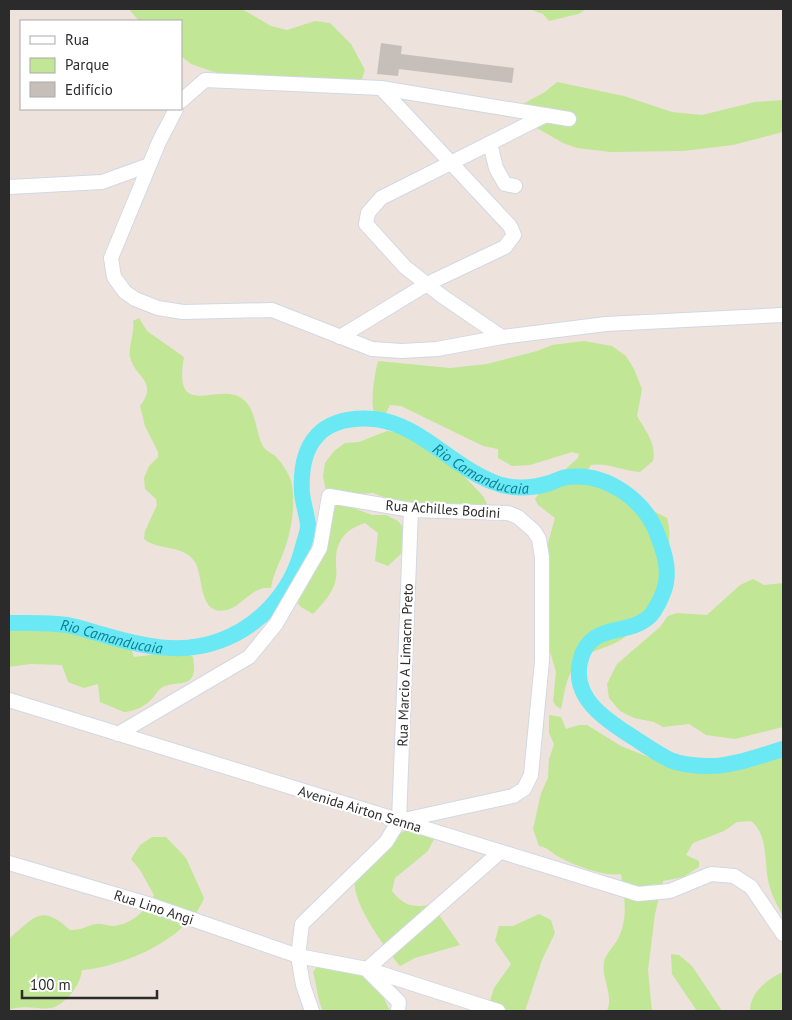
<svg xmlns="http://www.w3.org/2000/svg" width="792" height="1020" font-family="'PT Sans',sans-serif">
  <rect width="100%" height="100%" fill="#ede3dc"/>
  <g fill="#c0e696">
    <polygon points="129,9 242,9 271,26 287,30 315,21 330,23 351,44 365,70 360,84 220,74 191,64 181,56 181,21 139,21"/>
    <polygon points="529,9 587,9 578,14 549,21 543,14"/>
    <polygon points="557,82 624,96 672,112 702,115 755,102 783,100 783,132 733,145 683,151 611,152 577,148 563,143 523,120 521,105 545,92"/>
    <path d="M139,318L147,331L184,357C172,424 220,379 244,400C258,413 255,436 265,449C268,452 274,454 277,458C282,463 289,474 291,481C296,502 292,528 285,548C280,562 273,574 271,588C253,585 242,606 227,610C198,617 204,577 195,562C183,544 158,551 144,539L145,531L157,505L156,499L145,489L144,478L149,466L158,457V452L145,426L140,406C159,381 135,378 130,357C128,346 135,333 133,321Z"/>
    <path d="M584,341L612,346L626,356L634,369L642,389L637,416C645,430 657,444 653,461L640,472C624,471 606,462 591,465L587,471L597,482L667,518C678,552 649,624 619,641C605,649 585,651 575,665C566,677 564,695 561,709L556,706L553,701L556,672L549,648L547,625L548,543L555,518L538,505L535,499L540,492L578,458L579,454L572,452L530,465L512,466L498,458V449L483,446L401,406L390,405L385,415L377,417C368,409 375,373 378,361L450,368L487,364L537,351L552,345Z"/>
    <path d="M387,431L402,433L463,475L483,496L487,504L466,509L398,507L386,498L373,493L358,494L346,505L372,515H386L398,521L407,532L409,546L388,566L375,561L378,533L365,523C345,529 335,542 336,563C336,568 337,574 336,578C334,593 322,604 313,614L301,607L292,597V583L313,547L317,532L326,490L323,477L325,463L334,451L345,443L359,442Z"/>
    <polygon points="753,579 764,585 783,583 783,727 735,739 706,735 689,724 663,727 654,722 634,718 620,711 609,698 607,684 617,664 660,627 668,616 677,613 707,615 740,585"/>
    <path d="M36,616L110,636L131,649L134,657C150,656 179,647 193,657C199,694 176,677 160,689C157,691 155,696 152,699C144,707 135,711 124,712L100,702L98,684L84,688L68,682L62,665L30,664L9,667V618Z"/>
    <path d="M549,715L561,717L566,729L579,725H587L621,746L653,759L672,765L700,769L748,766L772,759L783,750V917C779,908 773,898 770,888C763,867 770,836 751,821L737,822L724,831L693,843L686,855L699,861V867L683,877L663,881L655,914L648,970L652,1011H607C614,993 601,980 604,962C605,955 614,946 618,939C629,917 624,897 621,874C605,877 573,865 559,857C550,852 549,848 539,846L533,829L541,793L548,778L549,759L554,744L549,733Z"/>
    <path d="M424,826L434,839L428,851L395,878L392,891C403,905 412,908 429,905L439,915L460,945L415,958L400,966C387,950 344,894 357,874C363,865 374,857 382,850C397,835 403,828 424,826Z"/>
    <path d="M152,837H166L186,858L204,898C189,938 123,967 82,970C81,979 76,988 70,995C49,1020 35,1001 9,1010V940L11,937C35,916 42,904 70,930C84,930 85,926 96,924C101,923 107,926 112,926C131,925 146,911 154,895L140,870L131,859L140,845Z"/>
    <polygon points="539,914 551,920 555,933 542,960 525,1011 481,1011 489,1004 494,988 511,964 495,941 499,926 513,926"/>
    <polygon points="671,954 679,955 692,966 722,1011 697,1011 672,974"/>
    <path d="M322,960L364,972L383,996L390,1011H323C317,998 317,986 313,972Z"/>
    <path d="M783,972V1011H750C749,994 768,978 783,972Z"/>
  </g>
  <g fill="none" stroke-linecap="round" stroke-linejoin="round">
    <path stroke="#6ae9f4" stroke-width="16" id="s1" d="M9,623C28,623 48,622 67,625C79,627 92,632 104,635C141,646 181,655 219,641C260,626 291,592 302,550C304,542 308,533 308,525C307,514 303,504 302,493C299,443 321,415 374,419C418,423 453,467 493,482C512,490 530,489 550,483C556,481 562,477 568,477C607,472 646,501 658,536C665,554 671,574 663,593C661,599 655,610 651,615C629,638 589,620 580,662C572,698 605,719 631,736C644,744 656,753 670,760C680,764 696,766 708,766C730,767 762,755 783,749"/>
  </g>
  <polygon fill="#c6beb8" points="381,43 402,46 401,54 514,68 512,83 399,69 398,76 377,74"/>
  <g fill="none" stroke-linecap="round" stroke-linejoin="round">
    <defs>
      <g id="minor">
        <polyline points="181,101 205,80 381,88 569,119"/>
        <polyline points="176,109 159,142 111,258 114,277 125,292 135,299 158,308 183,312 272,310 372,349 402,351 437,349 502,337 606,324 783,315"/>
        <polyline points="490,143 496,168 505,184 515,186"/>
        <polyline points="9,187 102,182 149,165"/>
        <polyline points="340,337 427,284 505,247 514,235 510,226 381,88"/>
        <polyline points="502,337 442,296 405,267 366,224 368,213 381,198 546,115"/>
        <polyline points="9,700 638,894 670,891 711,874 734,876 751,887 783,934"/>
        <polyline points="118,734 249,657 276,624 320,548 329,496 411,510 508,513 518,517 534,531 539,539 542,557 542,661 531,775 524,789 513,796 399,821"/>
        <polyline points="9,863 151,905 298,956 367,969 498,1011"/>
        <polyline points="367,969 500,852"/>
        <polyline points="369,972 399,1002 398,1011"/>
        <polyline points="312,1011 303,985 298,956 302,924 386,842 399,821 411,510"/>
      </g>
    </defs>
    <use href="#minor" stroke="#d1d8e4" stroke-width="16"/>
    <use href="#minor" stroke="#fff" stroke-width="14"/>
  </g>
  <g text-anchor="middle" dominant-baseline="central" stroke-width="4.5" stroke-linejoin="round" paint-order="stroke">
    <g font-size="14" fill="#2b2b2b" stroke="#fff">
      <text transform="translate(443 509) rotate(4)">Rua Achilles Bodini</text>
      <text transform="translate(405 665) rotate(-88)">Rua Marcio A Limacm Preto</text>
      <text transform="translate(360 809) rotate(17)">Avenida Airton Senna</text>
      <text transform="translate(154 907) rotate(18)">Rua Lino Angi</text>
    </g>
    <g font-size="15" font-style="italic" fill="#087d94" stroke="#fff">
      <text stroke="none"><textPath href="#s1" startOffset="642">Rio Camanducaia</textPath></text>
      <text stroke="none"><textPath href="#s1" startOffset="104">Rio Camanducaia</textPath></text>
    </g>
  </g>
  <rect width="792" height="1020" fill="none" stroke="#2b2b2b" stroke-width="20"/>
  <rect x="20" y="20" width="162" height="90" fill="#ffffff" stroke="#aaaaaa"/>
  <rect x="30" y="36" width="25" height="8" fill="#ffffff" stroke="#aaaaaa"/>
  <text x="65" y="45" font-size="15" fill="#2b2b2b">Rua</text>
  <rect x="30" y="58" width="25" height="15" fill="#c0e696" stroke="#aaaaaa"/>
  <text x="65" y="70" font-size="15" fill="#2b2b2b">Parque</text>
  <rect x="30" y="82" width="25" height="15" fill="#c6beb8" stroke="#aaaaaa"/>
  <text x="65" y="95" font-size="15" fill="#2b2b2b">Edifício</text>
  <path d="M22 990v8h135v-8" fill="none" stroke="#2b2b2b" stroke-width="2.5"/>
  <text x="30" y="990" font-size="15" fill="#2b2b2b" stroke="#ffffff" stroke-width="4" paint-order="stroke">100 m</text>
</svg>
